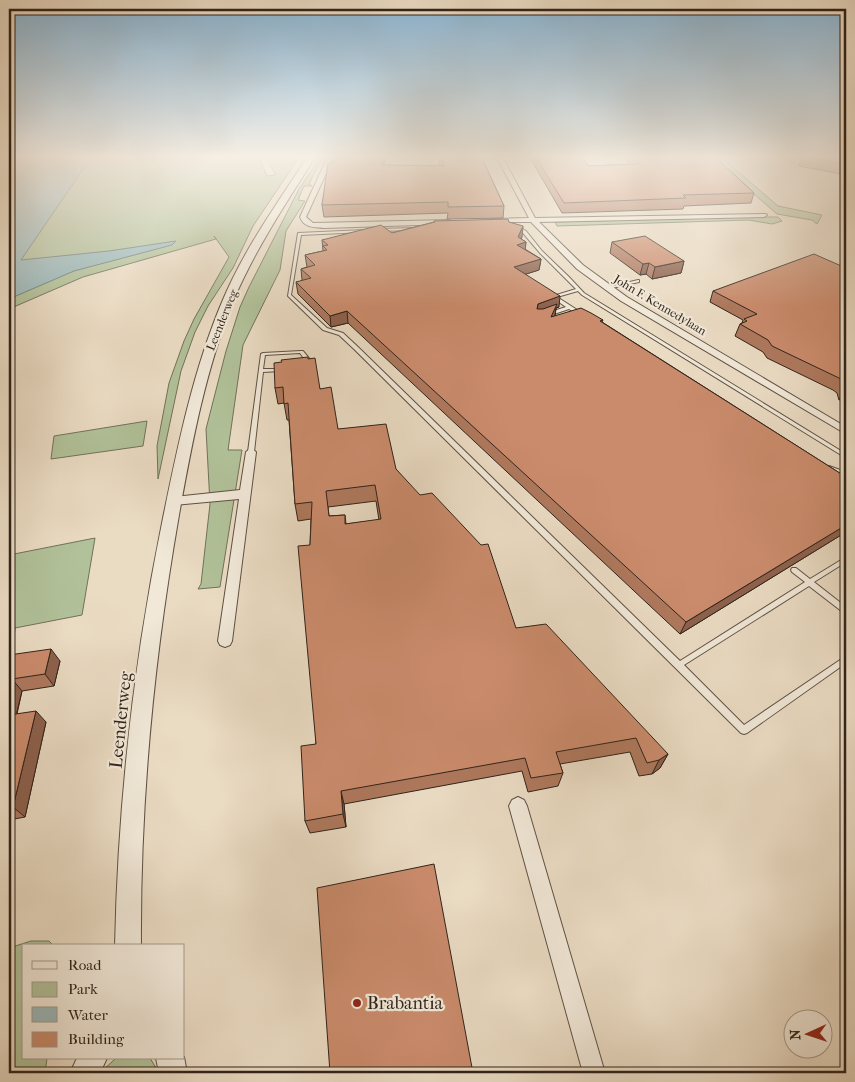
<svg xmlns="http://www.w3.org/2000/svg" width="855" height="1082" font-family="'IM FELL French Canon',serif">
  <rect width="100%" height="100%" fill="#eadbc3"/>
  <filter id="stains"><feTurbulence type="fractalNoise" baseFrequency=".004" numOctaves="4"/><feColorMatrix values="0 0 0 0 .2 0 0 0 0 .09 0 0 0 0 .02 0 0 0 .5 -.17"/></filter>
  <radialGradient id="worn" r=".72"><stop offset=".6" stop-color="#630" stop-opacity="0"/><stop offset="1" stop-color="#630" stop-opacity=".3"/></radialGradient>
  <g fill="#b1c199" stroke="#70725a">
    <polygon points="9,156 255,156 259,158 267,176 276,175 265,156 300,156 253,226 233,268 208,306 195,332 181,371 158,479 157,446 169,383 184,341 194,319 229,257 214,236 216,239 83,277 9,309"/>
    <polygon points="321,156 323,156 309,184 312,186 304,186 298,200 305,201 286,231 280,270 243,345 228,450 242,450 220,587 198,589 201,584 210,504 206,429 226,351 240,307 249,287 299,189"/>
    <polygon points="710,156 720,156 778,206 822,215 817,224 812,220 777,214"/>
    <polygon points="747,217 778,217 782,221 772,224 749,220 557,226 555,222"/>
    <polygon points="147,421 143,446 51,459 54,436"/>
    <polygon points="95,538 82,615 15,628 14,638 9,639 9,555"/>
    <polygon points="31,941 49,941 54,946 24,946 24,1058 47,1058 45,1073 9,1073 9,948"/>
    <polygon points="116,1058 150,1058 159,1073 100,1073"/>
  </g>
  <polygon fill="#9ab9bb" stroke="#707d7b" points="92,156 21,260 109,251 176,241 172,245 74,271 9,299 9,158"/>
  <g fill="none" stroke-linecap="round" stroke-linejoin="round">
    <defs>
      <g id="service">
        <polygon points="516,226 518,226 526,231 542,251 569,277 584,293 846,454 846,458 582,295 578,291 557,297 582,313 582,315 578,315 569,309 551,315 547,315 547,313 566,307 553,298 553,296 576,289 540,253 523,233 516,228"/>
        <polygon points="414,228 415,228 415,230 379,231 377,230 379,229"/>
        <polygon points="365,230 365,232 364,232 301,235 291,295 327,328 343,333 358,347 680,661 805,582 792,572 791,570 792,568 796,568 810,579 846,557 846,562 814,582 846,607 846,614 844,613 809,586 684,665 744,725 846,656 846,663 747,733 744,734 741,733 354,349 339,335 323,330 288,296 298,233"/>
        <polygon points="638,280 639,280 639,282 607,289 605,288"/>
        <polygon points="301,351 303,351 312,362 312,364 308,364 300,353 265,355 263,369 281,369 283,370 281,371 263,372 254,452 253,453 249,453 248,452 261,354 263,353"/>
        <polygon points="829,466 846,472 846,476 827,469 826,468 827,467"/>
      </g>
      <g id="minor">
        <path d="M328,156H334L306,217L313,223L449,220L452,222L449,224L324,228C314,227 304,228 300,217Z"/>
        <polygon points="496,156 502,156 535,218 766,214 767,215 764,217 539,222 583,265 627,297 846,427 846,434 621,301 577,269 531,222 490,222 490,220 492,219 529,218"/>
        <polygon points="251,448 256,452 232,641 230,645 225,647 220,645 218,641 239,499 174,505 168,501 174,497 240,490 246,452"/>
        <polygon points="518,797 524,800 527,806 605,1073 583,1073 509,806 512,800"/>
      </g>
      <g id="tertiary">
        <path d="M308,156H316C286,203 256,248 234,299C206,368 192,442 179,515C154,658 140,801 141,946H115C118,801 134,659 163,518C178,445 193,371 222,302C244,249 277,204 308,156Z"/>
        <polygon points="184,1057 187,1073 159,1073 156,1058"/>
        <polygon points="77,1058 107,1058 100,1073 70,1073"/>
      </g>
    </defs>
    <use href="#service" stroke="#5e5144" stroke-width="2"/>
    <use href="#minor" stroke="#5e5144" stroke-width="2"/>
    <use href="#tertiary" stroke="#5e5144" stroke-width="2"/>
    <use href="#service" fill="#f1e8d8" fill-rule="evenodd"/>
    <use href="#minor" fill="#f1e8d8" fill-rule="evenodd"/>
    <use href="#tertiary" fill="#f1e8d8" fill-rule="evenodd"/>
  </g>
  <g fill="#ae785d" stroke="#30231a" fill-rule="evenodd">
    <polygon points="386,156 384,165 440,166 437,156 481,156 504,206 503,218 447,219 448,213 324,217 322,205 332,163"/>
    <polygon points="529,156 581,156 588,166 630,164 623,156 714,156 754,193 751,203 684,206 683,209 562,213"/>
    <polygon points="846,156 846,175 799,166 802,157"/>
    <polygon points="434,221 509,222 522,237 521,239 526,242 525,249 541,259 539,270 526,274 559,307 556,308 555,316 603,320 602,322 846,477 846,532 680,634 348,323 331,327 298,294 296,282 303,281 302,280 301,269 307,267 305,255 323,251 322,240 392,233 434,222"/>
    <polygon points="612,242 684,261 681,273 652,279 646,274 640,275 610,253"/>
    <polygon points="846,268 846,398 844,397 839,400 837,393 833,390 767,358 763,352 735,336 740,324 742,323 743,320 710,302 713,291"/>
    <path d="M308,359L320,389L338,429L396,469L516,628L668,754L660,768L652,774L639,776L630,752L560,764L563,773L558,786L528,792L522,771L344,804L346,827L310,833L305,821L316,744L310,545L311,519L298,521L295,504L289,420H287L284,403L278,404L275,388L282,362ZM376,501L379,520L346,524L345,515L329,516L328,507Z"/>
    <polygon points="9,655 60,661 54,686 22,691 17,714 46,722 25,817 9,820"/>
  </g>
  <g fill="#8d614c" stroke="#30231a">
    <polygon points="383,156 386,156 381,175 381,165"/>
    <polygon points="523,226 522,237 518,244 526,242 525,253 516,255 518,237"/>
    <polygon points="541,259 539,270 513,278 514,267"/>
    <polygon points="684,261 681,273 652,279 655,267"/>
    <polygon points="649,263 646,274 640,275 643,264"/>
    <polygon points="560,296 559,307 556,308 555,316 550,329 536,315 538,304"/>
    <polygon points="347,311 348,323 331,327 330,316"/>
    <polygon points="845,387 846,387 846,393 844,397 839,400"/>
    <polygon points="846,525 846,532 680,634 686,622"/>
    <polygon points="51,649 60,661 54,686 45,674"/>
    <polygon points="12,679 22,691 13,728 9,723 9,692"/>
    <polygon points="36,711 46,722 25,817 13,807"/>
    <polygon points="668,754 660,768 652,774 659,760"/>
    <polygon points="341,791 344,804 346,827 343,814"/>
    <polygon points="9,864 13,867 9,889"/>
  </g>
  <g fill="#ca8b6c" stroke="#30231a" fill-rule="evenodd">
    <polygon points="335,156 383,156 381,165 444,166 441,156 481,156 504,206 448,207 448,202 322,205 328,163 332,163"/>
    <polygon points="535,156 581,156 588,166 641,164 633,156 714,156 754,193 683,195 686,198 564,203"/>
    <polygon points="803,156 846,156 846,164 802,157"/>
    <polygon points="508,219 509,222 523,226 518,237 526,242 517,245 541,259 514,267 560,296 538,304 537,309 543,309 557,304 551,317 581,308 591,313 603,320 600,321 846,477 846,525 686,622 347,311 330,316 296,282 311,278 301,269 315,265 305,255 327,250 323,246 328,245 322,240 381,225 392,233 435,222 434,221"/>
    <polygon points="645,236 684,261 655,267 649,263 643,264 612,242"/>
    <polygon points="814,254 846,268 846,387 845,387 843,381 839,378 772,346 768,340 740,324 747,321 744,319 757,314 713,291"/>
    <path d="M308,357V359L315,358L320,389L331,387L338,429L386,424L396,469L420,495L432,493L481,545L488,544L516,628L546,624L668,754L659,760L647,763L636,738L556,752L563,773L531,778L525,758L341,791L343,814L305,821L301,746L316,744L298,546L310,545L312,502L295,504L288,403L284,404L283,387L275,388L274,363L282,362L281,360ZM375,485L381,519L345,524V515L329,516L326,491Z"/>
    <polygon points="51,649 45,674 12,679 9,692 9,655"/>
    <polygon points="36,711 13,807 9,808 9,715"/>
    <polygon points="434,864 473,1073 330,1073 317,888"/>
  </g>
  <linearGradient id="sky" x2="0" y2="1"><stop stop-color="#89b6d6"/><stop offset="0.51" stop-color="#f6efe4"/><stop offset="1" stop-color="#f6efe4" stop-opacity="0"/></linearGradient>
  <rect width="855" height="307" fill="url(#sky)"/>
  <circle fill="#8f2418" stroke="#f1e8d8" stroke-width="2" cx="357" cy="1003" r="5"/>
  <g text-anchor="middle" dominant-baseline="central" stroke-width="4.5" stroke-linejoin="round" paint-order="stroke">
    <g font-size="12" fill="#30231a" stroke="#f1e8d8">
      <text transform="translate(660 305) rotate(31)">John F. Kennedylaan</text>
      <text transform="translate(222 320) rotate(-68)">Leenderweg</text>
    </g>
    <g font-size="18" fill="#30231a" stroke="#f1e8d8">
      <text transform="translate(121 720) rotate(-84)">Leenderweg</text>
    </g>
    <g font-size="18" fill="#30231a" stroke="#f1e8d8" text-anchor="start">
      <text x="367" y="1003">Brabantia</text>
    </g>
  </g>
  <rect width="855" height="1082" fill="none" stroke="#eadbc3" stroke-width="30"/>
  <rect x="10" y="10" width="835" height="1062" fill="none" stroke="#30231a" stroke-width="2.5"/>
  <rect x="15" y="15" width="825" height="1052" fill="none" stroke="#30231a"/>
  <rect x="22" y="944" width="162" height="115" fill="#f1e8d8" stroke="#a4998c"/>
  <rect x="32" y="961" width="25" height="8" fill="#f1e8d8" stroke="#a4998c"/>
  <text x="68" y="970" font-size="15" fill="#30231a">Road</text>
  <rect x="32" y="982" width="25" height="15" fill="#b1c199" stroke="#a4998c"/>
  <text x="68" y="994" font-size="15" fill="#30231a">Park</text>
  <rect x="32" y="1007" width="25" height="15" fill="#9ab9bb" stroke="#a4998c"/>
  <text x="68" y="1020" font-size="15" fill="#30231a">Water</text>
  <rect x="32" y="1032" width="25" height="15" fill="#ca8b6c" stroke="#a4998c"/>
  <text x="68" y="1044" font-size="15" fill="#30231a">Building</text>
  <g transform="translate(808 1034) rotate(267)"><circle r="24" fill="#f1e8d8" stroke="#a4998c"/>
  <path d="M0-4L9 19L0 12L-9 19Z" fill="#8f2418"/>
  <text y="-8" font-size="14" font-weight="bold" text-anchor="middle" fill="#30231a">N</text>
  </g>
  <rect width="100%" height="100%" filter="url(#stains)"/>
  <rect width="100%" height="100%" fill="url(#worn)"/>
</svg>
